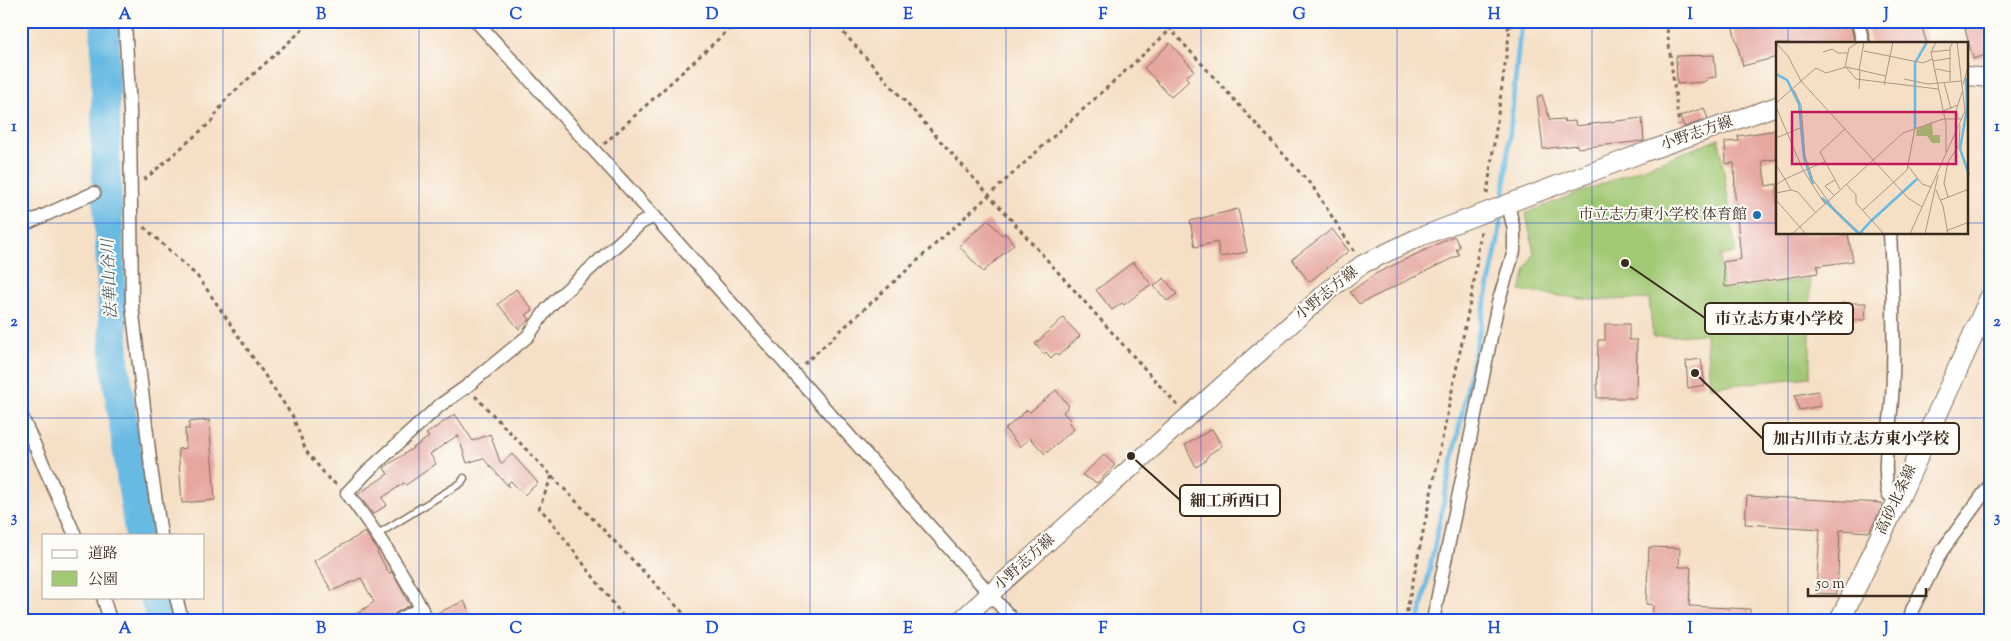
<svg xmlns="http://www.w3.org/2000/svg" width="2011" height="641" font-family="'Sorts Mill Goudy','Noto Serif JP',serif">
  <rect width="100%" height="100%" fill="#fdfcf7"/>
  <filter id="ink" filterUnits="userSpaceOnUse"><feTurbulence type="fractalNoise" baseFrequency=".02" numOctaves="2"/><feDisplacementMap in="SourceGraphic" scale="10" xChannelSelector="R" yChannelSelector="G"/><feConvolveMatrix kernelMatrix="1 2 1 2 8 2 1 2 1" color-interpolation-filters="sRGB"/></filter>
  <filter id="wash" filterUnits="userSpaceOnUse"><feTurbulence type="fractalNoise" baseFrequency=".0096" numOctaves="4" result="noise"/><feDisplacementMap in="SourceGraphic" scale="20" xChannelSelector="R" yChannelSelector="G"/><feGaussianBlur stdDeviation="1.12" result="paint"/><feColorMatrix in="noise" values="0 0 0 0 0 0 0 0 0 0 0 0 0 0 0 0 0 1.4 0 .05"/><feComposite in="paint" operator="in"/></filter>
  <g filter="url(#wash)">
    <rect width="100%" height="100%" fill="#f5dfc5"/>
    <polygon fill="#a1c873" stroke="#6e7948" points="1719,139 1736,253 1720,256 1723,290 1810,279 1810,377 1710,387 1706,334 1653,337 1649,299 1592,300 1520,291 1526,269 1534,253 1526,213"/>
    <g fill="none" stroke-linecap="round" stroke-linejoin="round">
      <g stroke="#67bae3" stroke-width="5">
        <polyline points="1503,202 1521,21"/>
        <polyline points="1419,620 1498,241 1502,211"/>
      </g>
      <g stroke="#67bae3" stroke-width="29">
        <polyline points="105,21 106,169 115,365 139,535"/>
        <polyline points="154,597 162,620"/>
      </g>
    </g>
    <g id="blocks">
      <g fill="#e6a7a1">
        <polygon points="1748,21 1850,21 1855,44 1777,44 1777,57 1743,66 1732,25"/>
        <polygon points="1866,21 1892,21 1893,26 1900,24 1901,27 1920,21 1927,44 1871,44"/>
        <polygon points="1990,22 1990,54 1973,59 1965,29"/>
        <polygon points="1170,43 1194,70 1186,77 1189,81 1171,97 1144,68"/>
        <polygon points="1714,55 1716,77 1709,78 1704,82 1677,84 1676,56"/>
        <polygon points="1542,95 1550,120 1564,119 1565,122 1575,121 1576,126 1642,118 1644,141 1578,148 1577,145 1543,149 1537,97"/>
        <polygon points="1704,108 1708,119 1684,127 1680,116"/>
        <polygon points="1777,130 1777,159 1762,161 1766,186 1777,184 1777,234 1848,234 1853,261 1817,266 1818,273 1725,287 1723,262 1741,259 1735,196 1734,163 1726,164 1725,142 1739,141 1738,136"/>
        <polygon points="1238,209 1247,252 1220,257 1217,242 1195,247 1190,221"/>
        <polygon points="988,220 1002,235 1005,233 1014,244 983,272 959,246"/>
        <polygon points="1332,229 1349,251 1309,282 1292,259"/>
        <polygon points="1454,236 1460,247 1456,249 1459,255 1359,304 1350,292 1375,274"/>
        <polygon points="1133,262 1151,284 1124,305 1122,303 1112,310 1096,290"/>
        <polygon points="1164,278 1177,294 1167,301 1154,286"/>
        <polygon points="516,289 533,310 526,315 530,319 519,329 498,304"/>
        <polygon points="1842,303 1866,303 1865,320 1842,320"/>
        <polygon points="1063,318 1080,336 1058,356 1056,353 1051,358 1046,352 1044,354 1035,344"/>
        <polygon points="1605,324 1629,324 1629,340 1637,340 1636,398 1597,398 1598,340 1605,340"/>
        <polygon points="1701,359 1705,385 1688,388 1686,361"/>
        <polygon points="1056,390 1069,406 1063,412 1071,421 1069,423 1074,429 1045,454 1030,438 1020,447 1005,429 1027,410 1030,412"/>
        <polygon points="1818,391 1821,406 1799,410 1795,395"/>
        <polygon points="455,414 473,441 490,434 501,464 512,454 538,483 524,495 511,481 508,483 509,487 483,458 467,463 458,435 430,454 436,464 406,485 404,483 382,498 387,505 373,514 358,494 388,474 384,468 385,467 429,437 426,434"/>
        <polygon points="209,420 215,500 182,503 178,449 186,448 185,429 189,429 189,422"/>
        <polygon points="1212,429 1222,446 1209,454 1204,462 1196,467 1185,445"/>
        <polygon points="1104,455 1115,465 1097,483 1082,475"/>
        <polygon points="1747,496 1882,503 1882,507 1869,532 1840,530 1837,594 1816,593 1820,529 1745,524"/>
        <polygon points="365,532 378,551 377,552 389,573 392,572 410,605 395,613 391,620 348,620 374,602 361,578 332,591 314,561"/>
        <polygon points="1649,547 1680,548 1679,567 1691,567 1689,606 1750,609 1750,620 1652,620 1653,605 1646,604"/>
        <polygon points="464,601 473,620 435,620 433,615"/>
      </g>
    </g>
  </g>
  <g filter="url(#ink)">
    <use href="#blocks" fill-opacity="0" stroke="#7c6958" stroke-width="1"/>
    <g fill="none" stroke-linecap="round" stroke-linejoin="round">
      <defs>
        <polyline id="service" points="378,534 461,483 464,478"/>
        <g id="minor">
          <polyline points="125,21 130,112 132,305 151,468 161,535"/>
          <polyline points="476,21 654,216 1013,620"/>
          <polyline points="1858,21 1863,44"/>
          <polyline points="21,226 94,193"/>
          <path d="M1890,234C1893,287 1895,345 1892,399C1890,430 1882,462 1888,494L1898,500"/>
          <polyline points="21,415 75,535"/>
          <polyline points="103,597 110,620"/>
          <polyline points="176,597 182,620"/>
          <polyline points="399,620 421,608"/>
          <path d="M427,620C405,574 377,533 347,493L367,472L439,406L466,387L528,336L547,309L561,295L641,223L654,216"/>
          <polyline points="1433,620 1498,303 1514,251 1514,230 1508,204"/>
          <polyline points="1910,620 1912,610 1941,552 1990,485"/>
        </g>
        <g id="secondary">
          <polyline points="1967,76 1990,78"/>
          <polyline points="961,620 1329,290 1363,264 1417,238 1645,152 1777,106"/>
        </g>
        <polyline id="primary" points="1840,620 1898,500 1990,298"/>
      </defs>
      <use href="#service" stroke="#7c6958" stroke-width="9"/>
      <use href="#minor" stroke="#7c6958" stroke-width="15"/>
      <use href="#secondary" stroke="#7c6958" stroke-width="20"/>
      <use href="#primary" stroke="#7c6958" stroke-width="22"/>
      <g stroke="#7c6958" stroke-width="3" stroke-dasharray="4 4" stroke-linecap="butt">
        <polyline points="833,21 1178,406"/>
        <polyline points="1163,21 1313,187 1354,251"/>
        <polyline points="1502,21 1509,29"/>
        <polyline points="1666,21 1679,125"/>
        <polyline points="604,144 738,21"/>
        <polyline points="144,180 211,122 226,99 312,21"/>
        <polyline points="1487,194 1511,21"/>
        <polyline points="144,227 197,276 208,291 293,417 306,451 329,479 337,485"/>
        <polyline points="804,364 1180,21"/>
        <polyline points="475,396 690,620"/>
        <polyline points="552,476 539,508 549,518 625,619 631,620"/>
        <polyline points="1405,620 1473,288 1481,230"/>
      </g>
      <use href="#service" stroke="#fff" stroke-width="6"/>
      <use href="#minor" stroke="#fff" stroke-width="12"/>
      <use href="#secondary" stroke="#fff" stroke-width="18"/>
      <use href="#primary" stroke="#fff" stroke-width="20"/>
    </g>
  </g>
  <path fill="none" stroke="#1d4ed8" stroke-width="1" stroke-opacity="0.55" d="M223,21V620M419,21V620M614,21V620M810,21V620M1006,21V620M1201,21V620M1397,21V620M1592,21V620M1788,21V44M21,223H1777M1967,223H1990M1788,234V620M21,418H1990"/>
  <circle fill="#1f6fb2" stroke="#fdfcf7" stroke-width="2" cx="1757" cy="215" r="5"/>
  <g text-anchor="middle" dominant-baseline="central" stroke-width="4" stroke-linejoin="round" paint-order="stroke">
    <g font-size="15" fill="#3b2a1e" stroke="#fdfcf7">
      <text transform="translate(1697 134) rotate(-19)">小野志方線</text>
      <text transform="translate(1327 294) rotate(-39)">小野志方線</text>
      <text transform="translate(1897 500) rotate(-65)">高砂北条線</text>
      <text transform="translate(1025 563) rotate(-42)">小野志方線</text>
    </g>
    <g font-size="15" fill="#3b2a1e" stroke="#fdfcf7" text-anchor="end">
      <text x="1747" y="215">市立志方東小学校 体育館</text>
    </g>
    <g font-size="16" font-style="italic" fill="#4a5c63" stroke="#fdfcf7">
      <text transform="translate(111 279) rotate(-93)">法華山谷川</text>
    </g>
  </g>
  <g transform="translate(1776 42)">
    <rect width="192" height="192" fill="#f5dfc5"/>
    <path d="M156,81L157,93H164V101H156L151,94H140L141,87Z" fill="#a1c873"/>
    <path fill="none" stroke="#67bae3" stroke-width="2.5" d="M0,32L11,38L23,62L28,116L37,142M190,36L191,66L184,107L193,133M139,86V21L151,0M46,156L83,192M87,192L85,190L95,179L141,137"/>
    <path fill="none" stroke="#ab9782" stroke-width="1" d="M160,0L155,10L170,82V110M0,1L12,14L25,39L132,156L146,165M88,9L147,21L156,17M47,10L56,7L62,11H71M155,10L174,8M157,19L175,16M69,25L73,6L83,0M70,25L80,37L162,47M83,28L88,0M158,30L161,27L175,30M128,37L152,42L185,39M174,39V5L177,0M168,40L175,67M108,43L117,0M187,43L193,21M83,47L84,28M18,48L25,63L29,114L37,138L58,167L85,192M0,61L40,26L50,31L70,25L110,34M0,65L27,128L49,162M167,69L182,63M183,77L180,69L186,50M0,96L24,86M0,123L9,137L0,143M132,124L146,142L155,145M70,142L80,153V161L108,192M64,147L44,110L69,87M15,148L9,137L50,119M160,148L167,164L172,192M0,151L15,148L22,150L39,170M58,153L49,144L59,138M172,155L168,141L172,120L183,103L184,83M0,158L30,192M165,158L193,147M87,168L131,128L139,86M170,189L193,180M16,192L127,91L167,77H186M134,192L189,69L181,0M149,192L162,133"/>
    <path fill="#c2185b" fill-opacity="0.15" stroke="#c2185b" stroke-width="2.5" d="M16,70H180V122H16Z"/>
    <rect width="192" height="192" fill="none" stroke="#3b2a1e" stroke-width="2.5"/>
  </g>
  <path fill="none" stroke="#3b2a1e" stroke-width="2" d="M1625 263L1705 318M1695 373L1763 439M1131 456L1180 500"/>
  <g fill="#3b2a1e" stroke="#fdfcf7" stroke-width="2">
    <circle cx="1625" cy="263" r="5"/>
    <circle cx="1695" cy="373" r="5"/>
    <circle cx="1131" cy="456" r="5"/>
  </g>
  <g fill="#fdfcf7" stroke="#3b2a1e" stroke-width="2">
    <rect x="1705" y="303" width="148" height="31" rx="5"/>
    <rect x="1763" y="423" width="196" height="31" rx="5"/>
    <rect x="1180" y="485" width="100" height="31" rx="5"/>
  </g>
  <g font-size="16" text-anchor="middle" font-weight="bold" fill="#3b2a1e">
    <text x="1779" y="324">市立志方東小学校</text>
    <text x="1861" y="444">加古川市立志方東小学校</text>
    <text x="1230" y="506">細工所西口</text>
  </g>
  <rect width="2011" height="641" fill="none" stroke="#fdfcf7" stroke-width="55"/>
  <rect x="42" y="534" width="162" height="65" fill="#fdfcf7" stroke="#afa8a0"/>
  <rect x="52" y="550" width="25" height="8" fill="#ffffff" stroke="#afa8a0"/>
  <text x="88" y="558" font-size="15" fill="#3b2a1e">道路</text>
  <rect x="52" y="571" width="25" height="15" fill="#a1c873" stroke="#afa8a0"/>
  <text x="88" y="584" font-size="15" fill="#3b2a1e">公園</text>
  <path d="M1808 588v8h118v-8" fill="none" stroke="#3b2a1e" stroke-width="2.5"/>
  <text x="1816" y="588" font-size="15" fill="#3b2a1e" stroke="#fdfcf7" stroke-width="4" paint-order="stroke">50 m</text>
  <rect x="28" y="28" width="1956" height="586" fill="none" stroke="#1d4ed8" stroke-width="2"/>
  <g font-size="16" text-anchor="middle" font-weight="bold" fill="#1d4ed8">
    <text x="125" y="19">A</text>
    <text x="321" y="19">B</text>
    <text x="516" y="19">C</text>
    <text x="712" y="19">D</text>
    <text x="908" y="19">E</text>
    <text x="1103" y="19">F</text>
    <text x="1299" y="19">G</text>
    <text x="1494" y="19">H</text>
    <text x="1690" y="19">I</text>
    <text x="1886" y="19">J</text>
    <text x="14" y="131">1</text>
    <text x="1997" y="131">1</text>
    <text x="14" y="326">2</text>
    <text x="1997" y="326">2</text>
    <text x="14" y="522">3</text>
    <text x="1997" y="522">3</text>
    <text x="125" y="633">A</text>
    <text x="321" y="633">B</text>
    <text x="516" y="633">C</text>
    <text x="712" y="633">D</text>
    <text x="908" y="633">E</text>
    <text x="1103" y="633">F</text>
    <text x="1299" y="633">G</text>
    <text x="1494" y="633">H</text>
    <text x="1690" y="633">I</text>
    <text x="1886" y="633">J</text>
  </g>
</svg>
